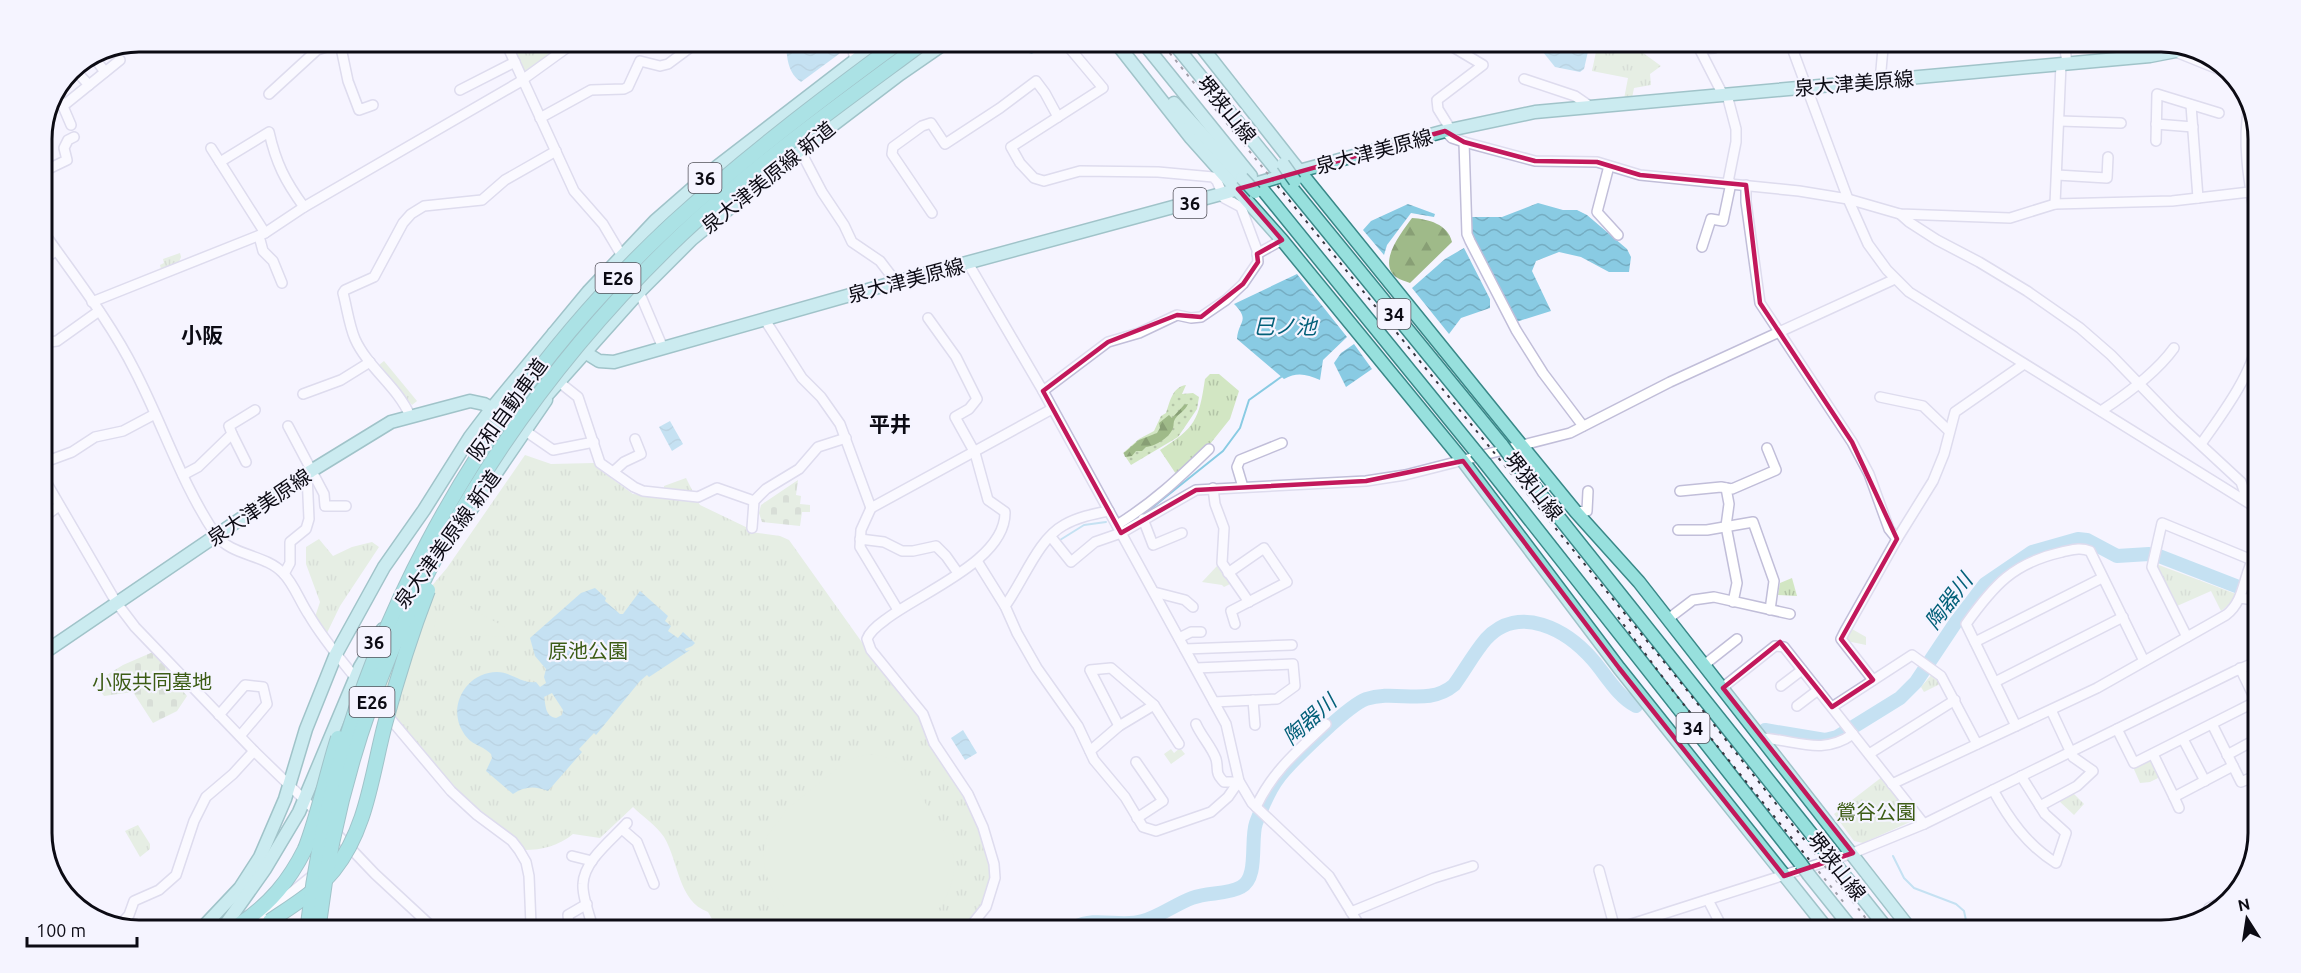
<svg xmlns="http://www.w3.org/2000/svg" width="2301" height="973" font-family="Ubuntu,'Noto Sans JP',sans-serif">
  <defs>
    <pattern id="grass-dots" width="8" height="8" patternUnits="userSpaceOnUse" patternTransform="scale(1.5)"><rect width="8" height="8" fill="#d2e6c3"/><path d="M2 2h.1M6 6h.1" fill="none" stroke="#b3c4a7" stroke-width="1.8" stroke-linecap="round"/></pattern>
    <pattern id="forest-firs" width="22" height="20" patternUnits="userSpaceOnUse" patternTransform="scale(1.5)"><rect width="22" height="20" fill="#9fba89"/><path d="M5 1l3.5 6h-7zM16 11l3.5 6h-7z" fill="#889f75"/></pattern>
    <pattern id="cemetery-stones" width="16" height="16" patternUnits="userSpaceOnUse" patternTransform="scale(1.5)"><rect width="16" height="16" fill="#d2e6c3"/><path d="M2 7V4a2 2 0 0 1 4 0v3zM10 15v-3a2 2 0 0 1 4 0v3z" fill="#b3c4a7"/></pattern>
    <pattern id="park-tufts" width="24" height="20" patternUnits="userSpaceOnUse" patternTransform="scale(1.5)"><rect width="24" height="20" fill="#d2e6c3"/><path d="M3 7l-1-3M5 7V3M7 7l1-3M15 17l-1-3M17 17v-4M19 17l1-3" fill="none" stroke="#b3c4a7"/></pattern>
    <pattern id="water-waves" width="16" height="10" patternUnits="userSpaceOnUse" patternTransform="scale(1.5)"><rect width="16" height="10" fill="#89cbe3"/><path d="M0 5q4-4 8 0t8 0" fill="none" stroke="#75adc2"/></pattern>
  </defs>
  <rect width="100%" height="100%" fill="#f5f4ff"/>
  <path fill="url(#grass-dots)" d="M1186,385L1182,394L1193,393L1199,397L1197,409L1178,437L1131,465L1123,453L1139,439L1154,431L1161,416L1166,413C1170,402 1172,387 1186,385Z"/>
  <g fill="url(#forest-firs)">
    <path d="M1412,218C1428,219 1448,224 1452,242L1410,283C1406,281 1400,280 1396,277C1377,262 1402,232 1412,218Z"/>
    <path d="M1188,404C1185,411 1179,413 1175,419C1173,422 1174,425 1173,428C1170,437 1156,446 1146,447L1142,451H1136L1132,456L1125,457L1124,453L1139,440L1157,433L1160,428L1159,423L1169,415L1172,418L1184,405Z"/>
  </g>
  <g fill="url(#cemetery-stones)">
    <polygon points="798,480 796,495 801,496 800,504 810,505 810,512 802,512 800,526 762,522 759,513 761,505"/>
    <polygon points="153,652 180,680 177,684 187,696 177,711 153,723 133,692 104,696 94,683 123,665"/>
  </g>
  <g fill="url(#park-tufts)">
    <polygon points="511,43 563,43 565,46 527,72 523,71"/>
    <polygon points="1597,47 1635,47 1661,66 1650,74 1651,85 1634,88 1632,98 1624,99 1628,78 1592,71"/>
    <polygon points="180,253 181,257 179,262 161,269 160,265 164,263 163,259"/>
    <polygon points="384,361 417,401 412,405 379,365"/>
    <path d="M1210,374H1219L1239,391L1230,419L1206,449L1178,477L1160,450C1195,428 1199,420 1205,379Z"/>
    <path d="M525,455L551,464L594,463L596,467L633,494L696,499L700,505L750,529V532L780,536L789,540L866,648L918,713L949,773L975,816L992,872L987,893L981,905L970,920L961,927L716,926L708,912C678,901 679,862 664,837C657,826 642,816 633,807L600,838L573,834C558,846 543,850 524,850C508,829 484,817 465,797C431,763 402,724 370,688L419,601L447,568Z"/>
    <polygon points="686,478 693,492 664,490 664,486"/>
    <polygon points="319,539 333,556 352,547 372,542 379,547 340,606 326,635 315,617 320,602 306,564 306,547"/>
    <polygon points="2156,564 2236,594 2232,602 2221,611 2211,591 2177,606 2156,567"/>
    <polygon points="1217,566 1230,584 1224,587 1222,585 1202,582"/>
    <polygon points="1792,578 1797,596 1778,595 1780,583"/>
    <polygon points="1852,629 1866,637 1866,645 1847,641"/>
    <polygon points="1933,673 1942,683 1924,692 1921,687"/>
    <polygon points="1180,748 1185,754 1171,764 1164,754 1171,749 1174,753"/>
    <polygon points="2149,760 2152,761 2160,777 2150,782 2140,783 2133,767"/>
    <polygon points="1882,777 1911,814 1910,822 1863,843 1854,841 1834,814"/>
    <polygon points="2072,792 2084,804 2074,815 2058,800"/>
    <polygon points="138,825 150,844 150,849 140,857 125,831"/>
  </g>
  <g fill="#d2e6c3">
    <polygon points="454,599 508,629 504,637 477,635 460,638 451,626"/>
    <polygon points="421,602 431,602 436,619 433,633 438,648 417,673 403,681 402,687 377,675"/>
    <path d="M868,754C904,756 911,778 927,806C933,816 941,826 947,837C964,868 948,908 920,927L803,926C780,908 756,872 766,840C770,828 781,821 787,809L848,760Z"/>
  </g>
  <g fill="url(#water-waves)" fill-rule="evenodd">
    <path d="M786,44H844L839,54L801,82C788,73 787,59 786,44Z"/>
    <polygon points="1002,45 1046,45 1032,54 1019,50 1006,50"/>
    <polygon points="1539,47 1589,47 1584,69 1580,72 1555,67"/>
    <polygon points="1538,203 1563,210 1577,210 1587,215 1627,249 1631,257 1629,272 1609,272 1581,257 1559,252 1536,261 1532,271 1551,311 1516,322 1471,234 1472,217 1502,217"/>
    <polygon points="1408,204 1435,214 1434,217 1411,213 1387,245 1384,255 1363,230 1371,221"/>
    <polygon points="1464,248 1490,299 1490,308 1461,318 1449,334 1412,288 1445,259"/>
    <path d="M1297,274L1347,337L1323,360L1320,380C1306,374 1297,372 1284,379L1237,339C1238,321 1251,321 1234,304Z"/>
    <polygon points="1354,344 1372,369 1346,387 1334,363 1341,353"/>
    <polygon points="670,421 683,444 672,451 659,427"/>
    <path d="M595,588L606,598L605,601L620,614H623L640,591L668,616L665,621L671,626L668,631L678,638L683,632L695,643L692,646L685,649L686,651L690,650L649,677L647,675L640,681L596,735L594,733L579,749L582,752L548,791C535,786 525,786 513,794L486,771L492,758L491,754C481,744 471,746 463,732C447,707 466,672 497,672C511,672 522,684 536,682L540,687L546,683L544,677L546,669L535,656L530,638L581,593ZM552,693L563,710L562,715L556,718C545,716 546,706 544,697Z"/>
    <polygon points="963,730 977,753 965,760 951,738"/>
  </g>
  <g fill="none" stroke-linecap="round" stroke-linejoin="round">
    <g stroke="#89cbe3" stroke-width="2">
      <polyline points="1134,519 1148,511 1223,451 1240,428 1249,400 1281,377"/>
      <polyline points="1060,540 1084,525 1106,522"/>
      <polyline points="1893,856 1904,878 1914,888 1956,904 1964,911 1968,930"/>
    </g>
    <g stroke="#89cbe3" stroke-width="14">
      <polyline points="1765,730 1825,740 1837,737 1900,698 1916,682 1956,622 1985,584 2032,552 2078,539 2087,540 2117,556 2149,554 2159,556 2254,593"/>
      <path d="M1075,927C1096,916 1121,928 1143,921C1160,916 1176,904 1192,898C1208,892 1227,895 1241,887C1259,878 1250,840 1256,823C1263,805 1271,785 1284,771C1298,755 1349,705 1366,699C1396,689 1428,707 1454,685C1465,670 1474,653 1486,639C1519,603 1567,630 1593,660C1606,675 1618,697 1636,706"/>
    </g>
    <defs>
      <g id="minor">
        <polyline points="340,43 348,81 359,110 373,105"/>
        <polyline points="354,43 375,45 384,43"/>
        <polyline points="506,43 574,191 603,224 625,261"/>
        <polyline points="852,45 855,61"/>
        <polyline points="1699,48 1723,95"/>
        <polyline points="1792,48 1848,199 1868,244 1887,270 1909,292 2255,507"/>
        <polyline points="1700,49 1714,48"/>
        <polyline points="2065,49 2067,63"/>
        <polyline points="2176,52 2228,73"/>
        <polyline points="96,60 105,72"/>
        <polyline points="74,69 89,85"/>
        <polyline points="1524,79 1575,96 1591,107"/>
        <polyline points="1880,81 1883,48"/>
        <polyline points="460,90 515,62"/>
        <polyline points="269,94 317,50 338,43"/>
        <polyline points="1727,95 1736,129 1736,142 1728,182"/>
        <polyline points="59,97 71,125"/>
        <polyline points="2191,105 2198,198"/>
        <polyline points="63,106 120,60"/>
        <path d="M2249,106C2241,148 2251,191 2258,233"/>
        <polyline points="540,118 591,90 624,89 628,87 640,61 660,66 668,64 695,44"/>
        <polyline points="2060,121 2121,123"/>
        <polyline points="2156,124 2193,127"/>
        <polyline points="1451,130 1438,109 1437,100 1483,65 1453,47"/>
        <polyline points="1445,131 1452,138 1464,142 1535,161 1597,162 1640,175 1799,191 1848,199 1900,214 2010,218 2055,204 2172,201 2258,191"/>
        <polyline points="2156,141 2157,94 2219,113"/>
        <polyline points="1464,142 1467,234 1470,241 1516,330 1543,373 1583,426"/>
        <polyline points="42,143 47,140 43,132"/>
        <polyline points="211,148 265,233"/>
        <polyline points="800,150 822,192 844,225 852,242 880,261 896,282"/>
        <path d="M220,162L269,132C276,163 285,181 304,207"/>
        <polyline points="1609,166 1597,212 1618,235"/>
        <polyline points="42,172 67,160 64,148 68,140 74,137"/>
        <polyline points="2057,175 2107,178 2108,157"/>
        <polyline points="1746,185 1746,202 1760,303 1852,442 1869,474 1889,529 1897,539"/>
        <polyline points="2055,204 2061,64"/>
        <polyline points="932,213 892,154 893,147 922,126 931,123 945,144 1000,108 1036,81 1045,93 1058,117"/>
        <polyline points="1900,214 1909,222 1937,240 1979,262 2027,291 2080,328 2111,355 2173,419 2241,482 2248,502"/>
        <path d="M42,230C74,276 110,321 135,371C163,425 182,485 216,535C231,556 265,554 283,573C294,584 300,602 309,615C323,639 341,660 358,681"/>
        <polyline points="259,236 263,251 273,261 282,283"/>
        <polyline points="1702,247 1711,219 1723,221 1731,183"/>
        <polyline points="1257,254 1282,240"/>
        <polyline points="42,260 56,251"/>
        <polyline points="968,263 1043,391 1226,724 1239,781 1252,803 1329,876 1361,928"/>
        <polyline points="637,287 663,348"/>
        <polyline points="92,302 265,233 304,207 518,83 572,44"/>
        <path d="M928,318L956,357L977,399L969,409L955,417L975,453L988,500L1005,512C1006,561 919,593 885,620C878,625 870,631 867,639L871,650L923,714L934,743L968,794L983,827L994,864L995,878L986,907L970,927"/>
        <polyline points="765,320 802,378 821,397 840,424 871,508 1052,409"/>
        <polyline points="42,343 57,341 99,311"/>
        <polyline points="559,382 578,397 600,463 634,487 643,491 698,497 717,488 754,501"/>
        <polyline points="1043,391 1108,342 1139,333 1177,315 1191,318 1201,317 1226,300 1243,284 1258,262 1257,250 1241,207 1224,198 1217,181 1213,177 1158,172 1080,171 1044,181 1034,178 1020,163 1011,147 1103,88 1067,45"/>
        <polyline points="303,394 341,380 370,362"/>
        <polyline points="1880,397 1923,406 1949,431"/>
        <path d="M2101,411C2127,394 2156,373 2174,348"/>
        <path d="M410,416C398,387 368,368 355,339C349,325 347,308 343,293L345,290L374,277L403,223L411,214L424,206L482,200L505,180L556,151"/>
        <polyline points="288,426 324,494 325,506 346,506"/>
        <polyline points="524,430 553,450 594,442"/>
        <polyline points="232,434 246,462"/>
        <path d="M2201,444C2220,417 2254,372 2257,340"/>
        <polyline points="42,463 72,452 95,437 123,431 155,414"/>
        <polyline points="613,472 624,462 641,454 635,439"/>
        <polyline points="42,475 116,602 135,627 254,751 320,815"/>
        <polyline points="183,475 198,467 232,434 229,426 255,410"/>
        <polyline points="1243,487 1237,467 1240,460 1282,443"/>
        <polyline points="1213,488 1215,504 1224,528 1222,563 1249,602"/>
        <polyline points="1726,488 1732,489 1776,470 1767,448"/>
        <polyline points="1680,491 1721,487 1726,488 1729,504 1726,526 1737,583 1733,602"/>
        <polyline points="871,508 861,530 860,547 898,610"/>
        <polyline points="1576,512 1587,511 1588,491"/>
        <polyline points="42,518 59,506"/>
        <polyline points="1143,519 1153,545 1182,533"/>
        <path d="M1117,525C1154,502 1178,479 1209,449"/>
        <polyline points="752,528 754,501 766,489 799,469 818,447 846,438"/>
        <polyline points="1678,530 1707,530 1753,522 1774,581 1770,610"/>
        <polyline points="1051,537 1071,562 1095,542 1121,533 1196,490 1366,481 1405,475 1570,433 1670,382 1895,279"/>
        <polyline points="860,539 884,542 902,551 913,551 936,546 946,556 958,573"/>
        <polyline points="977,561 1005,606 1017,633 1037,668 1078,726 1094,760 1125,797 1143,827 1156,831 1211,812 1228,797 1239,781"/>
        <polyline points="1228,573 1264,548 1287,582 1231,611 1235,624"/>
        <polyline points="284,574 290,563 290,542 306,529 309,519 307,474"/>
        <polyline points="1154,592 1185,600 1193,607"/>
        <polyline points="2240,598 2254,600"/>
        <path d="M1005,606C1023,582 1038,539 1064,525C1078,517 1093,514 1109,511"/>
        <polyline points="1668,619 1693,600 1714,597 1790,614"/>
        <polyline points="2187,637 2152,567 2162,523 2252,560"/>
        <polyline points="1179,638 1191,632 1201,632"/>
        <polyline points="1975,642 2102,578"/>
        <polyline points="1185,649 1292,645"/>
        <polyline points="1704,665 1737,639"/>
        <polyline points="1196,668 1293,664 1295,686 1277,699 1214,702"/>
        <polyline points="2240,668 2253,695"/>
        <polyline points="1873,680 1841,639 1845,631 1897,539 1933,481 1944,454 1955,412 2024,364"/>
        <polyline points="1995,682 2123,617"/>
        <polyline points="1781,686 1802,670"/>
        <polyline points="1722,688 1775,646 1784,647 1924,824"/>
        <polyline points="371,696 451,791 477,815 512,841 519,850 526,862 529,876 531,925"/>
        <polyline points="1253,700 1255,725"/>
        <polyline points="1797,706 1818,690"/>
        <polyline points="1832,707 1912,655 1941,676 1977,744"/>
        <polyline points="219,715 245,685 263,687 267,704 240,736"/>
        <path d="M1196,724C1201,736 1212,747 1216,759C1219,770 1214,772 1224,782H1233L1236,786"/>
        <polyline points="1119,726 1090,670 1111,668 1154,705 1179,744"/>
        <path d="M2016,726L1966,624C1994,585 2013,563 2062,552C2072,550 2080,547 2090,551L2144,661"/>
        <polyline points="2117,729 2134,763 2253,703"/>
        <path d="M1762,738C1796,740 1822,756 1853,734"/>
        <polyline points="2183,739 2205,781"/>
        <polyline points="1090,751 1119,726 1154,705"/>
        <polyline points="1869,754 1955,700"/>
        <polyline points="2153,754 2174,797 2233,766 2212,724"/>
        <polyline points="2227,755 2253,741"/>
        <polyline points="1136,762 1163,801 1137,818"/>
        <polyline points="2233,766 2241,782 2253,777"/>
        <path d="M1892,784L2097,688L2226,615C2245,601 2243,575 2255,555"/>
        <path d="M1993,790C2009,819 2027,845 2056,863L2066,833L2045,814L2021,776"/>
        <polyline points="2174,797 2179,808"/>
        <polyline points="2040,806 2077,786 2093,771 2073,757 2051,710"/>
        <path d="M1256,807C1272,772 1298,750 1326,724"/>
        <polyline points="622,829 637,842 654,884"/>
        <polyline points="333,830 375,874 430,925"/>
        <polyline points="572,856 592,861"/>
        <polyline points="1599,870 1615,929"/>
        <polyline points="1708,900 1723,929"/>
        <polyline points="1351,912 1434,878 1473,866"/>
        <polyline points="2207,917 2209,908 2229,898"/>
        <polyline points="121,924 129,915 134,901 159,890 176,875 194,821 206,797 233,774 254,751"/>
        <polyline points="257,924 257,920 317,872"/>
        <polyline points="569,925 568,915 587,904"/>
        <path d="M592,925C589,913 582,896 583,884C584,860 613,839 627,823"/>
        <polyline points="1616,929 1853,853 1924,824 2235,671 2254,663"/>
      </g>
      <g id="major">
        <polyline points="1118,45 1191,138 1282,240 1463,461 1619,668 1828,930"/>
        <polyline points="1146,46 1251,176"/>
        <polyline points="1176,46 1275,168"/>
        <polyline points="1201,46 1293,163 1522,446 1576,512 1639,582 1911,930"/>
        <polyline points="1174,103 1242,178"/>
        <polyline points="1287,182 1502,445"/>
        <polyline points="1263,190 1476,452"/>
        <polyline points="554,333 599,361 614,362 896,282 1221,194 1292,173 1445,131 1535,112 2150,56 2186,49"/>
        <polyline points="539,404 639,292 692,239 800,150 900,74 942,45"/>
        <polyline points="1510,456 1829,856"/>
        <polyline points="1485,463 1801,864"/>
        <polyline points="468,514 546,400"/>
        <polyline points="42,654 311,471 391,422 470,401 484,404 512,420 518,421 528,417"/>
        <polyline points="1837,866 1888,930"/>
        <polyline points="1809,875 1853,930"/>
        <polyline points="206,924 240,888 260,857 285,799 306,729 336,654 384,567 424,510 470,437 492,408 588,292 655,221 718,166 875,45"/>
        <polyline points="226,924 265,869 299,812 360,667 383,629"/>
      </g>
      <path id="highway" d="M240,924C270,904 289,881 305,849"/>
    </defs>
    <use href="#minor" stroke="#c1bed9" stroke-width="12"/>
    <use href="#major" stroke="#398888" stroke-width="15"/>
    <use href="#highway" stroke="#398888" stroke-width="16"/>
    <use href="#minor" stroke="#fff" stroke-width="9"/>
    <use href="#major" stroke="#97e0dd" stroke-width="12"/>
    <use href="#highway" stroke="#51ccc6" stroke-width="14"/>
    <g stroke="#36353e" stroke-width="2" stroke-dasharray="3 6" stroke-linecap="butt">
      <polyline points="1164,46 1686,689 1875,930"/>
      <polyline points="1618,617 1676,695 1845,904"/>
    </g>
    <defs>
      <g id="major-bridge">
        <polyline points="1283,164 1295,181"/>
        <polyline points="1242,178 1255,192"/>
        <polyline points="1502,445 1510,456"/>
        <polyline points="1476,452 1485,463"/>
        <polyline points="1829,856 1837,866"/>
        <polyline points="1801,864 1809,875"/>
      </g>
      <g id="highway-bridge">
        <path d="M305,849C319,813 326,775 338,738"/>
        <path d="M270,921C292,906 317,891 334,870C367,829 372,773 385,724C397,679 411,634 428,590"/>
        <path d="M308,924C338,657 476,406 673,223C743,159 819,101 895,45"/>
        <path d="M319,924C351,659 490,417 682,234C756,164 839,105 920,45"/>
      </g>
    </defs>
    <use href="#major-bridge" stroke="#398888" stroke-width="15" stroke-linecap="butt"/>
    <use href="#highway-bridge" stroke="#398888" stroke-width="16" stroke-linecap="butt"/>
    <use href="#major-bridge" stroke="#97e0dd" stroke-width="12"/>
    <use href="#highway-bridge" stroke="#51ccc6" stroke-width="14"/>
  </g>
  <path d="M0 0H2301V973H0ZM1445,131L1464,142L1535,161L1597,162L1640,175L1746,185L1760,303L1852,442L1897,539L1841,639L1873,680L1832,707L1780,642L1723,688L1853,853L1784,876L1619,668L1463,461L1366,481L1196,490L1121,533L1043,391L1108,342L1177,315L1201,317L1243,284L1258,262L1257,254L1282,240L1238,189Z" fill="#f5f4ff" fill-opacity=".55" fill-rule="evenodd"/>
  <path fill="none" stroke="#c2185b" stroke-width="4.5" stroke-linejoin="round" d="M1445,131L1464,142L1535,161L1597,162L1640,175L1746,185L1760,303L1852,442L1897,539L1841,639L1873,680L1832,707L1780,642L1723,688L1853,853L1784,876L1619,668L1463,461L1366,481L1196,490L1121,533L1043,391L1108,342L1177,315L1201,317L1243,284L1258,262L1257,254L1282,240L1238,189Z"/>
  <g text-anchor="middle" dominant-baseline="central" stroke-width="4.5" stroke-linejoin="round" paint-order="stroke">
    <g fill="#f5f4ff" stroke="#52515a" stroke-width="1.5">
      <rect x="688.5" y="163" width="33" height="30" rx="4.5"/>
      <rect x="1173.5" y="188" width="33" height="30" rx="4.5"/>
      <rect x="595.5" y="263" width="45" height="30" rx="4.5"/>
      <rect x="1377.5" y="299" width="33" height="30" rx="4.5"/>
      <rect x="357.5" y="627" width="33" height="30" rx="4.5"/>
      <rect x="349.5" y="687" width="45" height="30" rx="4.5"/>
      <rect x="1676.5" y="713" width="33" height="30" rx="4.5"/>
    </g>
    <g font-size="18" font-weight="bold" fill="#0c0b14">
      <text x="705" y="178">36</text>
      <text x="1190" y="203">36</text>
      <text x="618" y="278">E26</text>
      <text x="1394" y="314">34</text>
      <text x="374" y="642">36</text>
      <text x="372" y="702">E26</text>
      <text x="1693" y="728">34</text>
    </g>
    <g font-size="20" fill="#0c0b14" stroke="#f5f4ff">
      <text transform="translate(1854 83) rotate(-5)">泉大津美原線</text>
      <text transform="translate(1227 109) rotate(51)">堺狭山線</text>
      <text transform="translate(1374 151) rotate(-15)">泉大津美原線</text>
      <text transform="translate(768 177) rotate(-39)">泉大津美原線 新道</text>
      <text transform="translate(906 280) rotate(-15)">泉大津美原線</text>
      <text transform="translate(507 409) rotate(-54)">阪和自動車道</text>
      <text transform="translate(1534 486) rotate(52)">堺狭山線</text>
      <text transform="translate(259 507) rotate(-34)">泉大津美原線</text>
      <text transform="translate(447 539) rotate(-54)">泉大津美原線 新道</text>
      <text transform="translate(1837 866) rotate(52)">堺狭山線</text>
    </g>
    <g font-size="20" fill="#3c5c15" stroke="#f5f4ff">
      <text x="588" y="650">原池公園</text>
      <text x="152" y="681">小阪共同墓地</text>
      <text x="1876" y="811">鶯谷公園</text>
    </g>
    <g font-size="21" font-style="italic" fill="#036079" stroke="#f5f4ff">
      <text x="1285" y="326">巳ノ池</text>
      <text transform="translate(1948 601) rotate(-53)">陶器川</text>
      <text transform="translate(1309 719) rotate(-42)">陶器川</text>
    </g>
    <g font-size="21" font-weight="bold" fill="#0c0b14" stroke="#f5f4ff">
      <text x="202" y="335">小阪</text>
      <text x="890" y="424">平井</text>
    </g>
  </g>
  <path d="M0 0H2301V973H0ZM139 52H2161A87 87 0 0 1 2248 139V833A87 87 0 0 1 2161 920H139A87 87 0 0 1 52 833V139A87 87 0 0 1 139 52Z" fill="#f5f4ff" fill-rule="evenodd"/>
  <path fill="none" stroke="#0c0b14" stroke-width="3" d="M139 52H2161A87 87 0 0 1 2248 139V833A87 87 0 0 1 2161 920H139A87 87 0 0 1 52 833V139A87 87 0 0 1 139 52Z"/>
  <g transform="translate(2247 919) rotate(348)" stroke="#f5f4ff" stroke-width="4.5" paint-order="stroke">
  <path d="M0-4.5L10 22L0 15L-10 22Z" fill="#0c0b14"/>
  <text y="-9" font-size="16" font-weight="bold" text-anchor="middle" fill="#0c0b14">N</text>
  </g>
  <path d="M27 937v9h110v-9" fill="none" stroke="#0c0b14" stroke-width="3"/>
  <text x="36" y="937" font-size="18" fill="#0c0b14" stroke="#f5f4ff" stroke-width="4.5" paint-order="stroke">100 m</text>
</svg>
